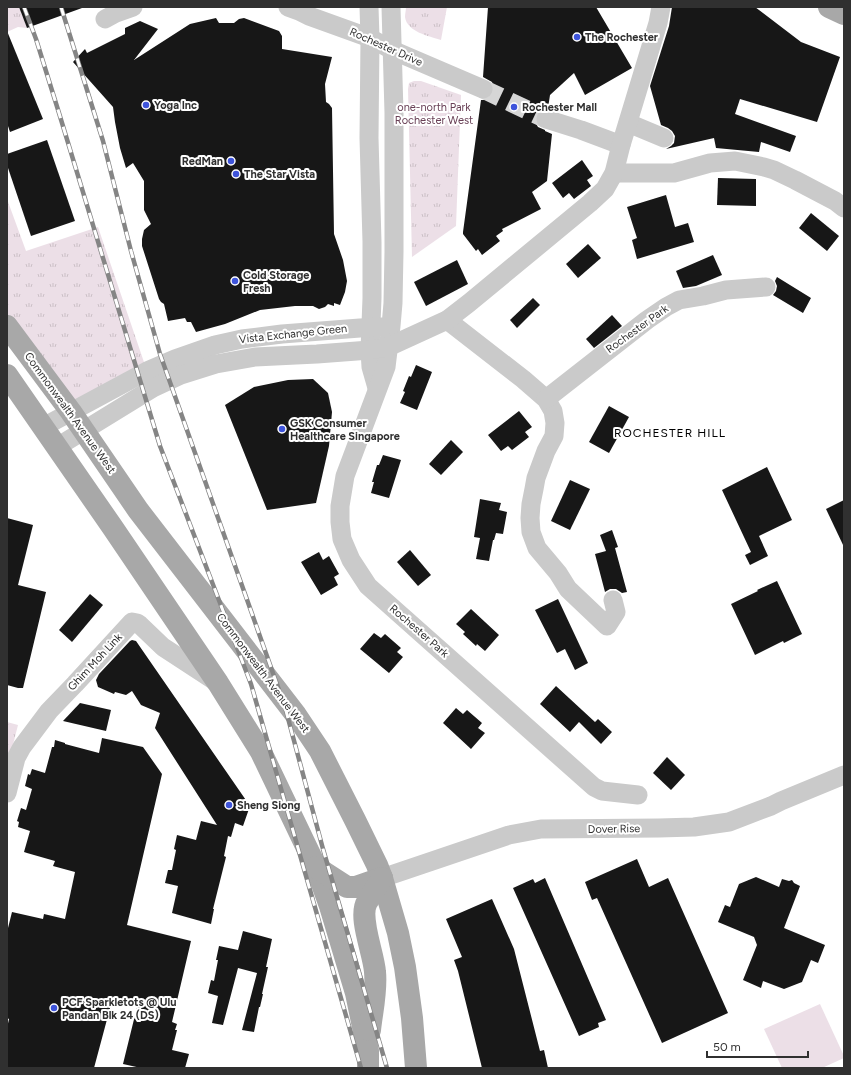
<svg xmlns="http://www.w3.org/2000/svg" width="851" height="1075" font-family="Figtree,sans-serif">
  <defs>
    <pattern id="grass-tufts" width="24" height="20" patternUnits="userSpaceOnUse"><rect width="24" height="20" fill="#ecdfe7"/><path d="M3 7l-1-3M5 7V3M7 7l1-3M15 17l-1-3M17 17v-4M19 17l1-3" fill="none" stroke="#cbc0c6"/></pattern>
  </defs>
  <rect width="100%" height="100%" fill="#fff"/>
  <g fill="url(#grass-tufts)">
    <polygon points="7,7 19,7 27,28 18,27 7,32"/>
    <path d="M406,7H447L441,40C429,36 407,32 405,17C405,14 406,10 406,7Z"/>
    <polygon points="414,81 421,81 461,95 456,226 412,257 408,89 409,83"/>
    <polygon points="7,199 26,251 98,227 147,371 71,412 7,326"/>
    <polygon points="7,722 18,725 7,768"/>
  </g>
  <polygon fill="#ecdfe7" points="820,1004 844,1056 844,1058 822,1068 782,1068 764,1029"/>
  <g fill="#171717">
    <polygon points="19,7 82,7 82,8 27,28"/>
    <polygon points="488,7 596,7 632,68 585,95 574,73 550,95 548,108 543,108 539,111 535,116 535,122 538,127 545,130 545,131 552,134 547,181 532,192 541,209 502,229 503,231 496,236 500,241 482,255 478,249 476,251 463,234 463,232 481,100 485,100 490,98 493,93 494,88 492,82 483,77"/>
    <polygon points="672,7 755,7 801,42 840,57 817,122 740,99 735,114 796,136 790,152 761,142 759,152 716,148 714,138 666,149 671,146 674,143 675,136 672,131 668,128 661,125 650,86 669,26"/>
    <polygon points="216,18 219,23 234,23 239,19 244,18 279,31 282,36 282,49 332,57 325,84 326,102 329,104 332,108 334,234 343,260 347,281 345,292 340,305 334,303 334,306 328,304 325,307 319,309 313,306 295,306 260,310 225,324 196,332 191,322 187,322 185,318 168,321 164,304 161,302 159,299 142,246 142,239 144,230 151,224 144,210 144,181 133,163 126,168 120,148 115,122 113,107 73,62 85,49 87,53 125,34 125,28 140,21 158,29 134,60 190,24"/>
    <polygon points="7,31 43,119 10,132 7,123"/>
    <polygon points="47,140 75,221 31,236 7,165 7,154"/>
    <polygon points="582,160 593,176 587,180 591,186 574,199 569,193 563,198 552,183"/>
    <polygon points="718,178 756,179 756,206 717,205"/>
    <polygon points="666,195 675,227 688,223 694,242 637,259 632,240 637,238 627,207"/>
    <polygon points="811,213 839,236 827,251 799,228"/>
    <polygon points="588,244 601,258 578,278 566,264"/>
    <polygon points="713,255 722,275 696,286 683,288 676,271"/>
    <polygon points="457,260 468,284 426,306 414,282"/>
    <polygon points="777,277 811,298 803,313 773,295 776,291 777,286 775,281"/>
    <polygon points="533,298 540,305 517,328 510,320"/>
    <polygon points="612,315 622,326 594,348 586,339"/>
    <polygon points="416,365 432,372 417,410 400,403 405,392 403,391 409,376 411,377"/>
    <polygon points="313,379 328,393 332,412 329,446 316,503 267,510 225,405 254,387 288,380"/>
    <polygon points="609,406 629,417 609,453 589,442"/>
    <polygon points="519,411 532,427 525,432 529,437 512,450 508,446 501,451 488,435"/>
    <polygon points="451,440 463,452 441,475 429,464"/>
    <polygon points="383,455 401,460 389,498 371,493 374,482 372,482 377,465 379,465"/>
    <polygon points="767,467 792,520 759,536 768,556 750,565 745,555 751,552 722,490"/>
    <polygon points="570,480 590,489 570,530 551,521"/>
    <polygon points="480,499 501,503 499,510 507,512 503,534 496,533 494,540 493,540 489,561 476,559 480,538 474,537"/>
    <polygon points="844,500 844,547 826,509"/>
    <polygon points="7,518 33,525 18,585 46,592 23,688 18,688 7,685"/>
    <polygon points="612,530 618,547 615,548 627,592 622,593 616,589 610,589 605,592 595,554 606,551 600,535"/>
    <polygon points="410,550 431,575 418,586 397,562"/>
    <polygon points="319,552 323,560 329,556 339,574 334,577 338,585 321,595 301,562"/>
    <polygon points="777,581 802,634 784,643 783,641 755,655 731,604 758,591 757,590"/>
    <polygon points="90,594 103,605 72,642 59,630"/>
    <polygon points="558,599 588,663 575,670 565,649 557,653 535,610"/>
    <polygon points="471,609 499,635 485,651 477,644 476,646 463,634 465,632 456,624"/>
    <polygon points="374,633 381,638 385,634 401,648 397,652 403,657 389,673 360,649"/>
    <polygon points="132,640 136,641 250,806 243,826 235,823 231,837 228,836 224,856 226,857 213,909 214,909 211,924 172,913 178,886 165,883 168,870 172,870 176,850 174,849 177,835 196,840 201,821 217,825 155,728 160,713 141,705 132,691 126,695 115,692 114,694 98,687 96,680 99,674 130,641"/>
    <polygon points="556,686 595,722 598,719 612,732 601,744 579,722 570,732 540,704"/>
    <polygon points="80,703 111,710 106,731 63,721"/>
    <polygon points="456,708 463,714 467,710 482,723 478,728 485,733 471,749 443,723"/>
    <polygon points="102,738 143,747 162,774 127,925 191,941 172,1022 177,1024 175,1030 177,1030 172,1050 189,1054 185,1068 141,1068 123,1064 138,1003 113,997 94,1068 7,1068 7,1028 9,1019 7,1018 7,932 12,912 43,919 44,914 65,919 75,872 53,866 55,861 27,853 24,852 30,831 18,827 19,822 17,821 21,808 26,810 32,789 25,786 28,774 30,775 32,769 45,773 52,747 54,747 55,740 65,743 65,744 99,753"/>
    <polygon points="667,757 685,775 671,790 653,773"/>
    <polygon points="637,859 649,887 668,878 728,1013 662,1043 597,898 592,900 585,882"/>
    <polygon points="756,877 779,887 782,879 789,881 792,880 794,883 800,886 784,928 825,945 818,963 811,960 802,982 784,989 763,981 761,988 743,980 757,945 754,937 718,922 725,905 730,907 739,884"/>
    <polygon points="545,878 606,1020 598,1023 599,1027 579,1036 513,888 533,879 535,883"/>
    <polygon points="492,899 514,949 540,1051 544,1050 548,1068 482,1068 458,971 454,960 462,957 446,919"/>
    <polygon points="243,931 272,939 266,967 268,967 262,994 263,994 260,1007 259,1007 254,1032 242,1030 257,973 238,968 223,1025 212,1023 218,996 208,993 211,980 214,981 218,960 216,960 219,946 238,950"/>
  </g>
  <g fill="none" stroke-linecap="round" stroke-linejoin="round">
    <polyline stroke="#d6d6d6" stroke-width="19" stroke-dasharray="19 10" stroke-linecap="butt" points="483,89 546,119"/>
    <g stroke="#cacaca" stroke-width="19">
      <polyline points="288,7 299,11 309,16 370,38 392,50 483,89"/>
      <polyline points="369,7 370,38 369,138 372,242 372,298 370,350 371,367 377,388"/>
      <polyline points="391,7 394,113 394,252 393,303 391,326 386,367 345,476 340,506 340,522 342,539 351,560 368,586 594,787 602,791 638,795"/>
      <polyline points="105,19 116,13 133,7"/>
      <polyline points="546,119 581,130 621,145"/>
      <polyline points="628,123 664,138"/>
      <polyline points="614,173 674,173 710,163 735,161 764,167 774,170 795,180 835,201 844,208"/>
      <polyline points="447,320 523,379 546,399 553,411 555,423 554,436 546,451 536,478 534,489 531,504 530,518 531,532 537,548 558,573 568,589 607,626 616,612 613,600"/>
      <polyline points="546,399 647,320 666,307 679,300 703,296 726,290 766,287"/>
      <polyline points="43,427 147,371 175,359 215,345 242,339 282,334 360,328 382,327"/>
      <polyline points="57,447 153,388 181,375 216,364 255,357 296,355 317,354 370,350 388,347 447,320 469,303 590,203 605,189 614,173 621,145 658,23 661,7"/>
      <polyline points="7,793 16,758 22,747 49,711 75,684 132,622 137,623 140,625 163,647 215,681"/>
      <polyline points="382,878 509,835 541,829 659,828 694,827 729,822 771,806 781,801 844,775"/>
    </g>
    <g stroke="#a8a8a8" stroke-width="22">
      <polyline points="829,7 844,14"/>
      <polyline points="7,326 71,412 138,510 296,715 320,751 355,820 377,865 382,878 398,933 405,967 412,1018 416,1068"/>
      <polyline points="7,375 113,528 218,683 261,752 316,867 330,906 356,993 368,1051 368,1068"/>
      <polyline points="316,867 347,887 356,887 382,878"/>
      <path d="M370,1030C372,1011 377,991 375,972C374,954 358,917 367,902C372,894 377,886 382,878"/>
    </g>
    <defs>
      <g id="rail">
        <polyline points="24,7 36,39 59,113 160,446 251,684 361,1068"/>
        <polyline points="61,7 103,141 131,251 160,354 285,707 323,849 387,1068"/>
      </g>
    </defs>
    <use href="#rail" stroke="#858585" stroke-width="4.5"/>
    <use href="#rail" stroke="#fff" stroke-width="3" stroke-dasharray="9" stroke-linecap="butt"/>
  </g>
  <g fill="#3e54db" stroke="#fff" stroke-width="1.5">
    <circle cx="577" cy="37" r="4"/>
    <circle cx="146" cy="105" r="4"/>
    <circle cx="514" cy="107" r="4"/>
    <circle cx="231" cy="161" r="4"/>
    <circle cx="236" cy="174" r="4"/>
    <circle cx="235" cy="281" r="4"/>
    <circle cx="282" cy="429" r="4"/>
    <circle cx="229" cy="805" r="4"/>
    <circle cx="54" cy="1008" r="4"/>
  </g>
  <g text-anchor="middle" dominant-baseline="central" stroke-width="4" stroke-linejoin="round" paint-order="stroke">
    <g font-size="11" font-weight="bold" fill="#303030" stroke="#fff" text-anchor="start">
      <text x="585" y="37">The Rochester</text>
      <text x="154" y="105">Yoga Inc</text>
      <text x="522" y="107">Rochester Mall</text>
      <text x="223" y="161" text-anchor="end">RedMan</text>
      <text x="244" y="174">The Star Vista</text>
      <text x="243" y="275">Cold Storage<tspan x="243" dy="13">Fresh</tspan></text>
      <text x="290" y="423">GSK Consumer<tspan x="290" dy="13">Healthcare Singapore</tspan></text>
      <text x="237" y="805">Sheng Siong</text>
      <text x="62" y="1002">PCF Sparkletots @ Ulu<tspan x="62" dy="13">Pandan Blk 24 (DS)</tspan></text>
    </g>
    <g font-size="11" fill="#303030" stroke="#fff">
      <text transform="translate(386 47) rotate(24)">Rochester Drive</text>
      <text transform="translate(637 329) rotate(-36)">Rochester Park</text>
      <text transform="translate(293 334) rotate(-6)">Vista Exchange Green</text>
      <text transform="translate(70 413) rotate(54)">Commonwealth Avenue West</text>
      <text transform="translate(419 631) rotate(41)">Rochester Park</text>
      <text transform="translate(95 662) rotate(-47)">Ghim Moh Link</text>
      <text transform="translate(263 673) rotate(53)">Commonwealth Avenue West</text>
      <text transform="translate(614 829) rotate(-1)">Dover Rise</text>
    </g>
    <g font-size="11" fill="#694056" stroke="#fff">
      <text x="434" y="107">one-north Park<tspan x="434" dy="13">Rochester West</tspan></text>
    </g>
    <g font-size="12" letter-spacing="1" fill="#000" stroke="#fff">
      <text x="670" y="433">ROCHESTER HILL</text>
    </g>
  </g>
  <rect width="851" height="1075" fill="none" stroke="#303030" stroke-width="16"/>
  <path d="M707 1051v6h101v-6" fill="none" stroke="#303030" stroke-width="2"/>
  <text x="713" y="1051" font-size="12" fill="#303030" stroke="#ffffff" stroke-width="3" paint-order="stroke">50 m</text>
</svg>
